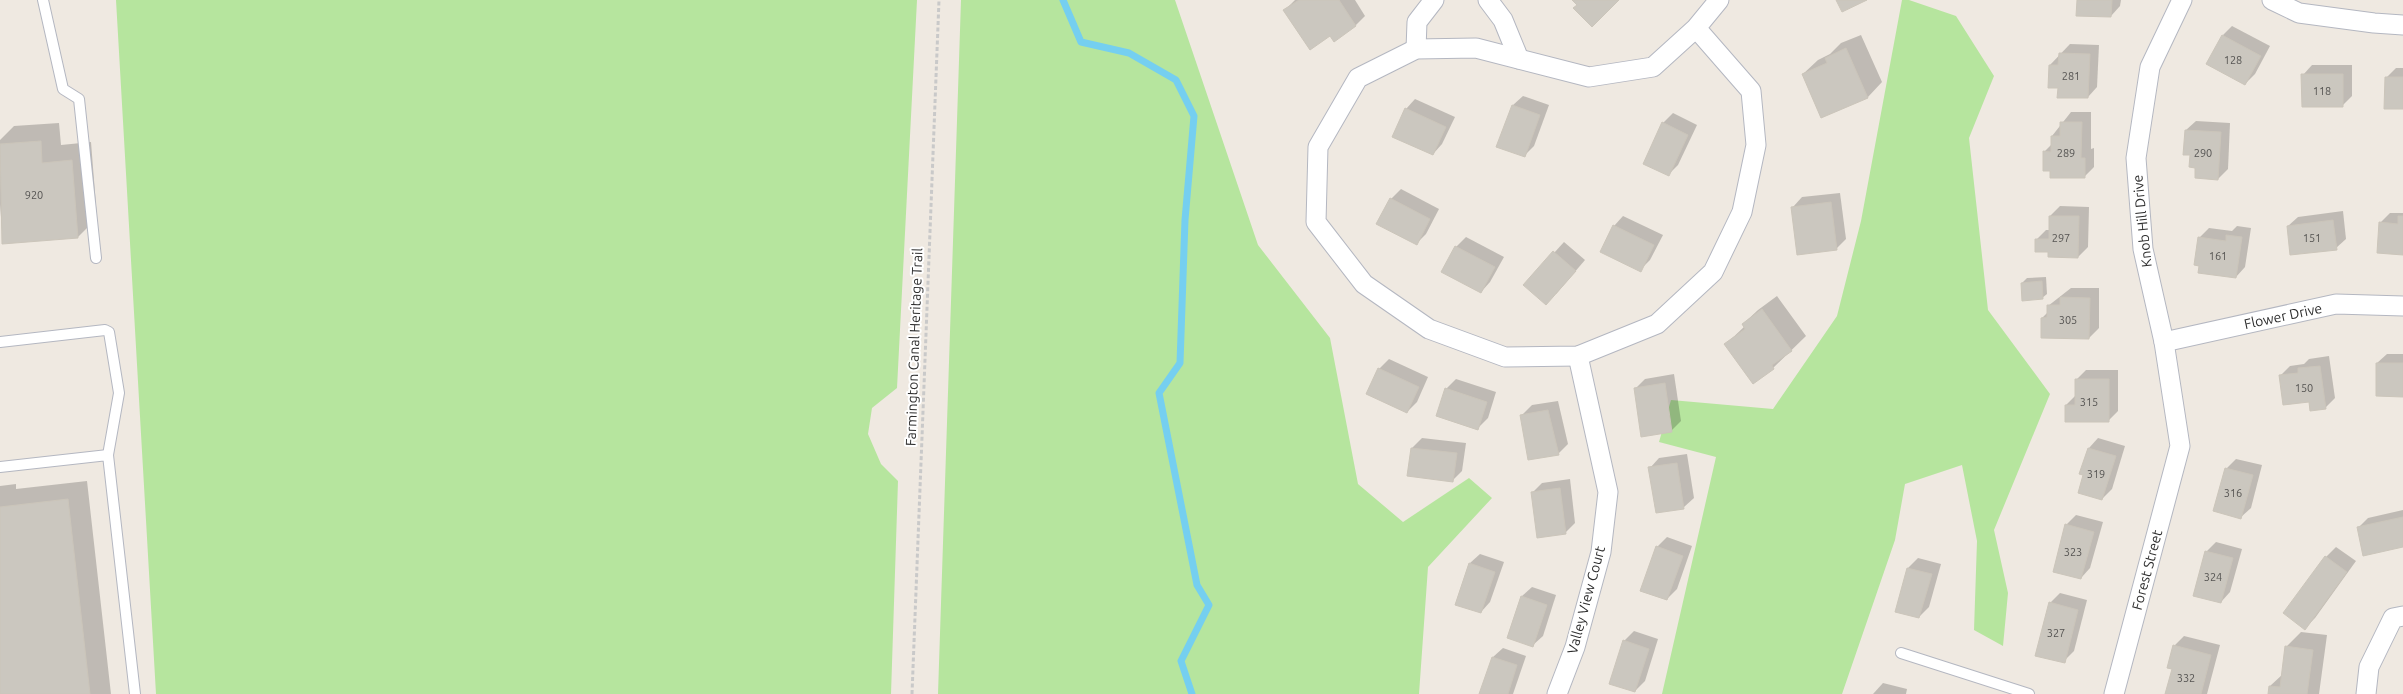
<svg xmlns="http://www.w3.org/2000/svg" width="2403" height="694" font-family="Ubuntu,sans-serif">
  <rect width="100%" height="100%" fill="#efe9e1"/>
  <g fill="#b6e59e">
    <polygon points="116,0 917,0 897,388 872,408 868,434 881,464 898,481 891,694 156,694"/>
    <polygon points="961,0 1175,0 1258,245 1330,338 1358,484 1403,522 1469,478 1492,498 1428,567 1419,694 938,694"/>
    <polygon points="1902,0 1909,0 1956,16 1994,76 1969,138 1988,310 2050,394 1994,530 2008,593 2003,646 1974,630 1977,541 1962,465 1905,484 1895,540 1842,694 1662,694 1716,457 1659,442 1671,400 1773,409 1837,316 1861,221"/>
  </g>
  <g fill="#0003">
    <polygon points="1295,0 1355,0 1365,16 1356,25 1331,35 1285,10"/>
    <polygon points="2078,0 2121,0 2120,6 2111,16"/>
    <polygon points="2232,26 2270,46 2255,74 2245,84 2223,35"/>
    <polygon points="1861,35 1882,82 1868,97 1822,117 1803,74 1818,60 1830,54 1841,43"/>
    <polygon points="2070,44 2099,45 2097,87 2088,97 2059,87 2050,65"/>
    <polygon points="2312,65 2352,65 2352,96 2343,105 2303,75"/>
    <polygon points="2396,68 2403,68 2403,108 2386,78"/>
    <polygon points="1523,96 1549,105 1534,146 1524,156 1498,146 1513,105"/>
    <polygon points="1415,99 1455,117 1442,144 1433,154 1406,109"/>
    <polygon points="2071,112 2091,112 2091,149 2094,148 2094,167 2084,177 2051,170 2044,152 2052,144 2052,136"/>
    <polygon points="1673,113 1697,125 1678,165 1668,175 1663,123"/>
    <polygon points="2196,121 2230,123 2228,169 2218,179 2197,167 2191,154 2186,130"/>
    <polygon points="59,123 61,145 91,142 97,218 78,237 3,243 0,204 0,140 14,126"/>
    <polygon points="1401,189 1439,209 1426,234 1417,243 1391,199"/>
    <polygon points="1840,193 1846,239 1836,249 1793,207 1802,197"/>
    <polygon points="2060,206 2089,207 2088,247 2078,257 2049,251 2036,240 2046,230 2050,230 2050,216"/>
    <polygon points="2343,211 2346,239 2336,248 2288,226 2298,217"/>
    <polygon points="2390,213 2403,213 2403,254 2380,223"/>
    <polygon points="1623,216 1663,235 1650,260 1640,270 1614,226"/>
    <polygon points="2237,226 2251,228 2245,267 2236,277 2199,238 2209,228 2232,231"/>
    <polygon points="1466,237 1504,257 1490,282 1481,292 1443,272 1456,247"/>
    <polygon points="1564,242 1585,260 1556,294 1525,285"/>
    <polygon points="2046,277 2047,294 2042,298 2022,283 2027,278"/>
    <polygon points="2071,288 2099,288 2099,328 2089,338 2042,318 2048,312 2048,306"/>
    <polygon points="1777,296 1806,336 1773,368 1726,344 1745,326 1743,324 1758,310"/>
    <polygon points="2387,354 2403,354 2403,396 2377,363"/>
    <polygon points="2329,356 2335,398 2325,408 2310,400 2280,376 2290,366 2304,364 2309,359"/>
    <polygon points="1389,359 1428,377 1417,402 1407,412 1379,369"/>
    <polygon points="2086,370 2118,370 2118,411 2108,421 2066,405 2076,395 2076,380"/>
    <polygon points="1674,374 1681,421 1671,431 1636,388 1645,379"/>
    <polygon points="1456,379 1496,392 1488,418 1478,428 1446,389"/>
    <polygon points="1558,401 1568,444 1558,454 1522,415 1532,405"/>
    <polygon points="1422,438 1466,443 1462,471 1453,480 1409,475 1412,448"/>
    <polygon points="2098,438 2125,446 2112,489 2102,499 2085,474 2089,448"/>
    <polygon points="1687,454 1694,498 1684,507 1657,512 1650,468 1659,458"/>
    <polygon points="2236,459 2262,465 2251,508 2241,517 2226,469"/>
    <polygon points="1570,479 1575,523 1565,533 1532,493 1542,483"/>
    <polygon points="87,481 111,694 0,694 0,486 16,484 16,489"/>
    <polygon points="2403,510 2403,546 2358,528 2368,518"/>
    <polygon points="2076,515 2103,522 2090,568 2081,578 2066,525"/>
    <polygon points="1667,537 1692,546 1677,589 1667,599 1657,547"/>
    <polygon points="2216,542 2242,549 2230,592 2221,602 2206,552"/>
    <polygon points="2336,547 2356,561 2315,618 2305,628 2285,613 2326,557"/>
    <polygon points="1480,554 1504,562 1490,602 1481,612 1470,563"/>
    <polygon points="1918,558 1941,564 1929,607 1919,617 1896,611 1908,568"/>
    <polygon points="1532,587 1556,595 1543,636 1533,645 1508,637 1522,596"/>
    <polygon points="2060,593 2087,600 2074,651 2064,661 2050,603"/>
    <polygon points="1634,631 1658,639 1645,681 1635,691 1624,641"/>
    <polygon points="2301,632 2327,635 2319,694 2269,694 2270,686 2283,674 2287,646"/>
    <polygon points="2184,636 2220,645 2207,694 2166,694 2173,668 2174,646"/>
    <polygon points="1503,648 1526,656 1513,694 1481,694 1493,657"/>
    <polygon points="1883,683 1907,689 1906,694 1873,694"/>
  </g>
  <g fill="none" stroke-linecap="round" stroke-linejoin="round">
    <polyline stroke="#75cff0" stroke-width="7" points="1063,0 1081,42 1129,53 1176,80 1194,116 1185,220 1180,363 1159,393 1197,585 1209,605 1181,661 1192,694"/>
  </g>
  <g fill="#cbc7bf" stroke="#cbc5ba">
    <polygon points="1299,0 1339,0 1356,26 1334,42 1330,36 1310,50 1283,10"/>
    <polygon points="1572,0 1619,0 1592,27 1573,8 1577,5"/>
    <polygon points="1836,0 1867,0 1842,12"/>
    <polygon points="2077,0 2112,0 2111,17 2076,16"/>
    <polygon points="2222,35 2261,56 2245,85 2206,64"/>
    <polygon points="1846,48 1868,98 1821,118 1802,74 1827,63 1825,58"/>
    <polygon points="2059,53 2090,54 2088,98 2057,98 2058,88 2048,88 2049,65 2058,65"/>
    <polygon points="2301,74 2343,74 2343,107 2302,107"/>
    <polygon points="2385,77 2403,77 2403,109 2384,109"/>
    <polygon points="1512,105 1540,115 1525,157 1496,147"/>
    <polygon points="1405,108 1446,127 1433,155 1392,137"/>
    <polygon points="1662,122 1688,135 1669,176 1643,164"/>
    <polygon points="2060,122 2082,122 2081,158 2085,158 2085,178 2050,178 2050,171 2043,171 2043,151 2051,152 2051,136 2060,136"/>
    <polygon points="2185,130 2221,132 2218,180 2195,178 2195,168 2189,167 2190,155 2183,155"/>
    <polygon points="41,141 42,163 72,160 78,238 2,244 0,144"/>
    <polygon points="1390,198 1430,219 1417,245 1376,224"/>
    <polygon points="1831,202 1837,250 1797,255 1791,207"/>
    <polygon points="2049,216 2079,216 2078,258 2048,257 2048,252 2035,252 2035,239 2049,239"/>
    <polygon points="2398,216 2403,216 2403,255 2377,253 2379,222 2398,224"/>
    <polygon points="2333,220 2337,250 2290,255 2287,226"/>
    <polygon points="1613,225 1654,245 1641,272 1600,252"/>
    <polygon points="2226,235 2242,237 2236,278 2198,273 2199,266 2194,265 2198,237 2226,241"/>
    <polygon points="1455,246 1495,267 1481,293 1441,272"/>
    <polygon points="1553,251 1576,271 1546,305 1523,285"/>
    <polygon points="2042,281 2043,299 2022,301 2021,283"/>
    <polygon points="2060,297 2090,298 2089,339 2041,338 2041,318 2047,317 2047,305 2060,305"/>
    <polygon points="1762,309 1792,351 1772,365 1774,369 1753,384 1724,344 1745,329 1742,324"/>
    <polygon points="2376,363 2403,363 2403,397 2376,396"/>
    <polygon points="2320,366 2326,409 2310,411 2309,402 2283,405 2279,375 2298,373 2298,368"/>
    <polygon points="1378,368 1419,387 1407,413 1366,394"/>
    <polygon points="2075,379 2109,379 2109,422 2065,422 2065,405 2075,405"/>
    <polygon points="1665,383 1672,432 1641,437 1634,388"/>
    <polygon points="1445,388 1487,402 1478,430 1436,416"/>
    <polygon points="1548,410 1559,455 1528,460 1520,415"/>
    <polygon points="1411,448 1457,453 1453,482 1407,476"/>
    <polygon points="2088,448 2116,456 2102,500 2078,493 2083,475 2079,474"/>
    <polygon points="1677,463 1684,509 1656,513 1648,467"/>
    <polygon points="2225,468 2253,475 2241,519 2213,511"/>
    <polygon points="1560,488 1566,534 1537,538 1531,492"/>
    <polygon points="68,499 90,694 0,694 0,507"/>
    <polygon points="2403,517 2403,547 2363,556 2357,527"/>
    <polygon points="2065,524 2094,532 2081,579 2053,572"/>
    <polygon points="1656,546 1683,556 1667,600 1640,591"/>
    <polygon points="2205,551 2233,558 2221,603 2193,596"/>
    <polygon points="2325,556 2347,572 2305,630 2283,613"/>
    <polygon points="1469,563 1495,572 1481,613 1455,605"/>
    <polygon points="1907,568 1932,574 1919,618 1895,612"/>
    <polygon points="1521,596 1547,605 1533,647 1507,638"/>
    <polygon points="2049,602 2078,610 2065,663 2035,656"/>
    <polygon points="1623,640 1649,649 1635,692 1609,684"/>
    <polygon points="2173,645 2211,655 2201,694 2165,694 2172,669 2167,668"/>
    <polygon points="2285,646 2313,650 2307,694 2268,694 2269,686 2280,687"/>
    <polygon points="1492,657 1517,665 1508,694 1479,694"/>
  </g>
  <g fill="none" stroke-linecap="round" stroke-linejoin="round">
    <defs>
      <g id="lane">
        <polyline points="43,0 63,89 79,99 96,258"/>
        <polyline points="0,342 105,330 109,332 119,393 108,455"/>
        <polyline points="0,467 108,455 135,694"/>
        <polyline points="1901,653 2029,694"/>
      </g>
      <g id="street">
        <polyline points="1488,0 1503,20 1519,59"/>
        <polyline points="2272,0 2299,13 2374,23 2403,25"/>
        <polyline points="1696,28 1751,91 1756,145 1742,212 1713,272 1657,324 1578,356 1505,357 1429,329 1364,284 1316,222 1318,147 1358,78 1416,49 1476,48 1589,77 1653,67 1696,28 1719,0"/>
        <polyline points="1416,49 1417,22 1434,0"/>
        <polyline points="2164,342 2336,304 2403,306"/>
        <polyline points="1557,694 1575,647 1601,552 1608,492 1578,356"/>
        <polyline points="2114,694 2180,446 2164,342 2143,249 2136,158 2150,67 2182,0"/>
        <polyline points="2366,694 2369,667 2393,618 2403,616"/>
      </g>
    </defs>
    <use href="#lane" stroke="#b4b7c1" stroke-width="12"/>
    <use href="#street" stroke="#b4b7c1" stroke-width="21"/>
    <polyline stroke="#c9c9c9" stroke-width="3" stroke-dasharray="4 2.5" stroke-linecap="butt" points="912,694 939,0"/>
    <use href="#lane" stroke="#fff" stroke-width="10"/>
    <use href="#street" stroke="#fff" stroke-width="19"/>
  </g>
  <g text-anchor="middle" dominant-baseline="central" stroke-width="4" stroke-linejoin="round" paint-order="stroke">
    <g font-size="11" fill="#555452">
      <text x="2233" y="60">128</text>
      <text x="2071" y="76">281</text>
      <text x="2322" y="91">118</text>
      <text x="2066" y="153">289</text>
      <text x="2203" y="153">290</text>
      <text x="34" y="195">920</text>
      <text x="2061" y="238">297</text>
      <text x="2312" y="238">151</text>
      <text x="2218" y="256">161</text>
      <text x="2068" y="320">305</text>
      <text x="2304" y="388">150</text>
      <text x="2089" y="402">315</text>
      <text x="2096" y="474">319</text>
      <text x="2233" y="493">316</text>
      <text x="2073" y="552">323</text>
      <text x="2213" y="577">324</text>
      <text x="2056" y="633">327</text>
      <text x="2186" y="678">332</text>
    </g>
    <g font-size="14" fill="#2e2e2e" stroke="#fff">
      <text transform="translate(2142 221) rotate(-96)">Knob Hill Drive</text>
      <text transform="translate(2283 316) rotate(-12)">Flower Drive</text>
      <text transform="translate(914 347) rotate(-88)">Farmington Canal Heritage Trail</text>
      <text transform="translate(2147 570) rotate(-75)">Forest Street</text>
      <text transform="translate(1586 600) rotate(-75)">Valley View Court</text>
    </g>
  </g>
</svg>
